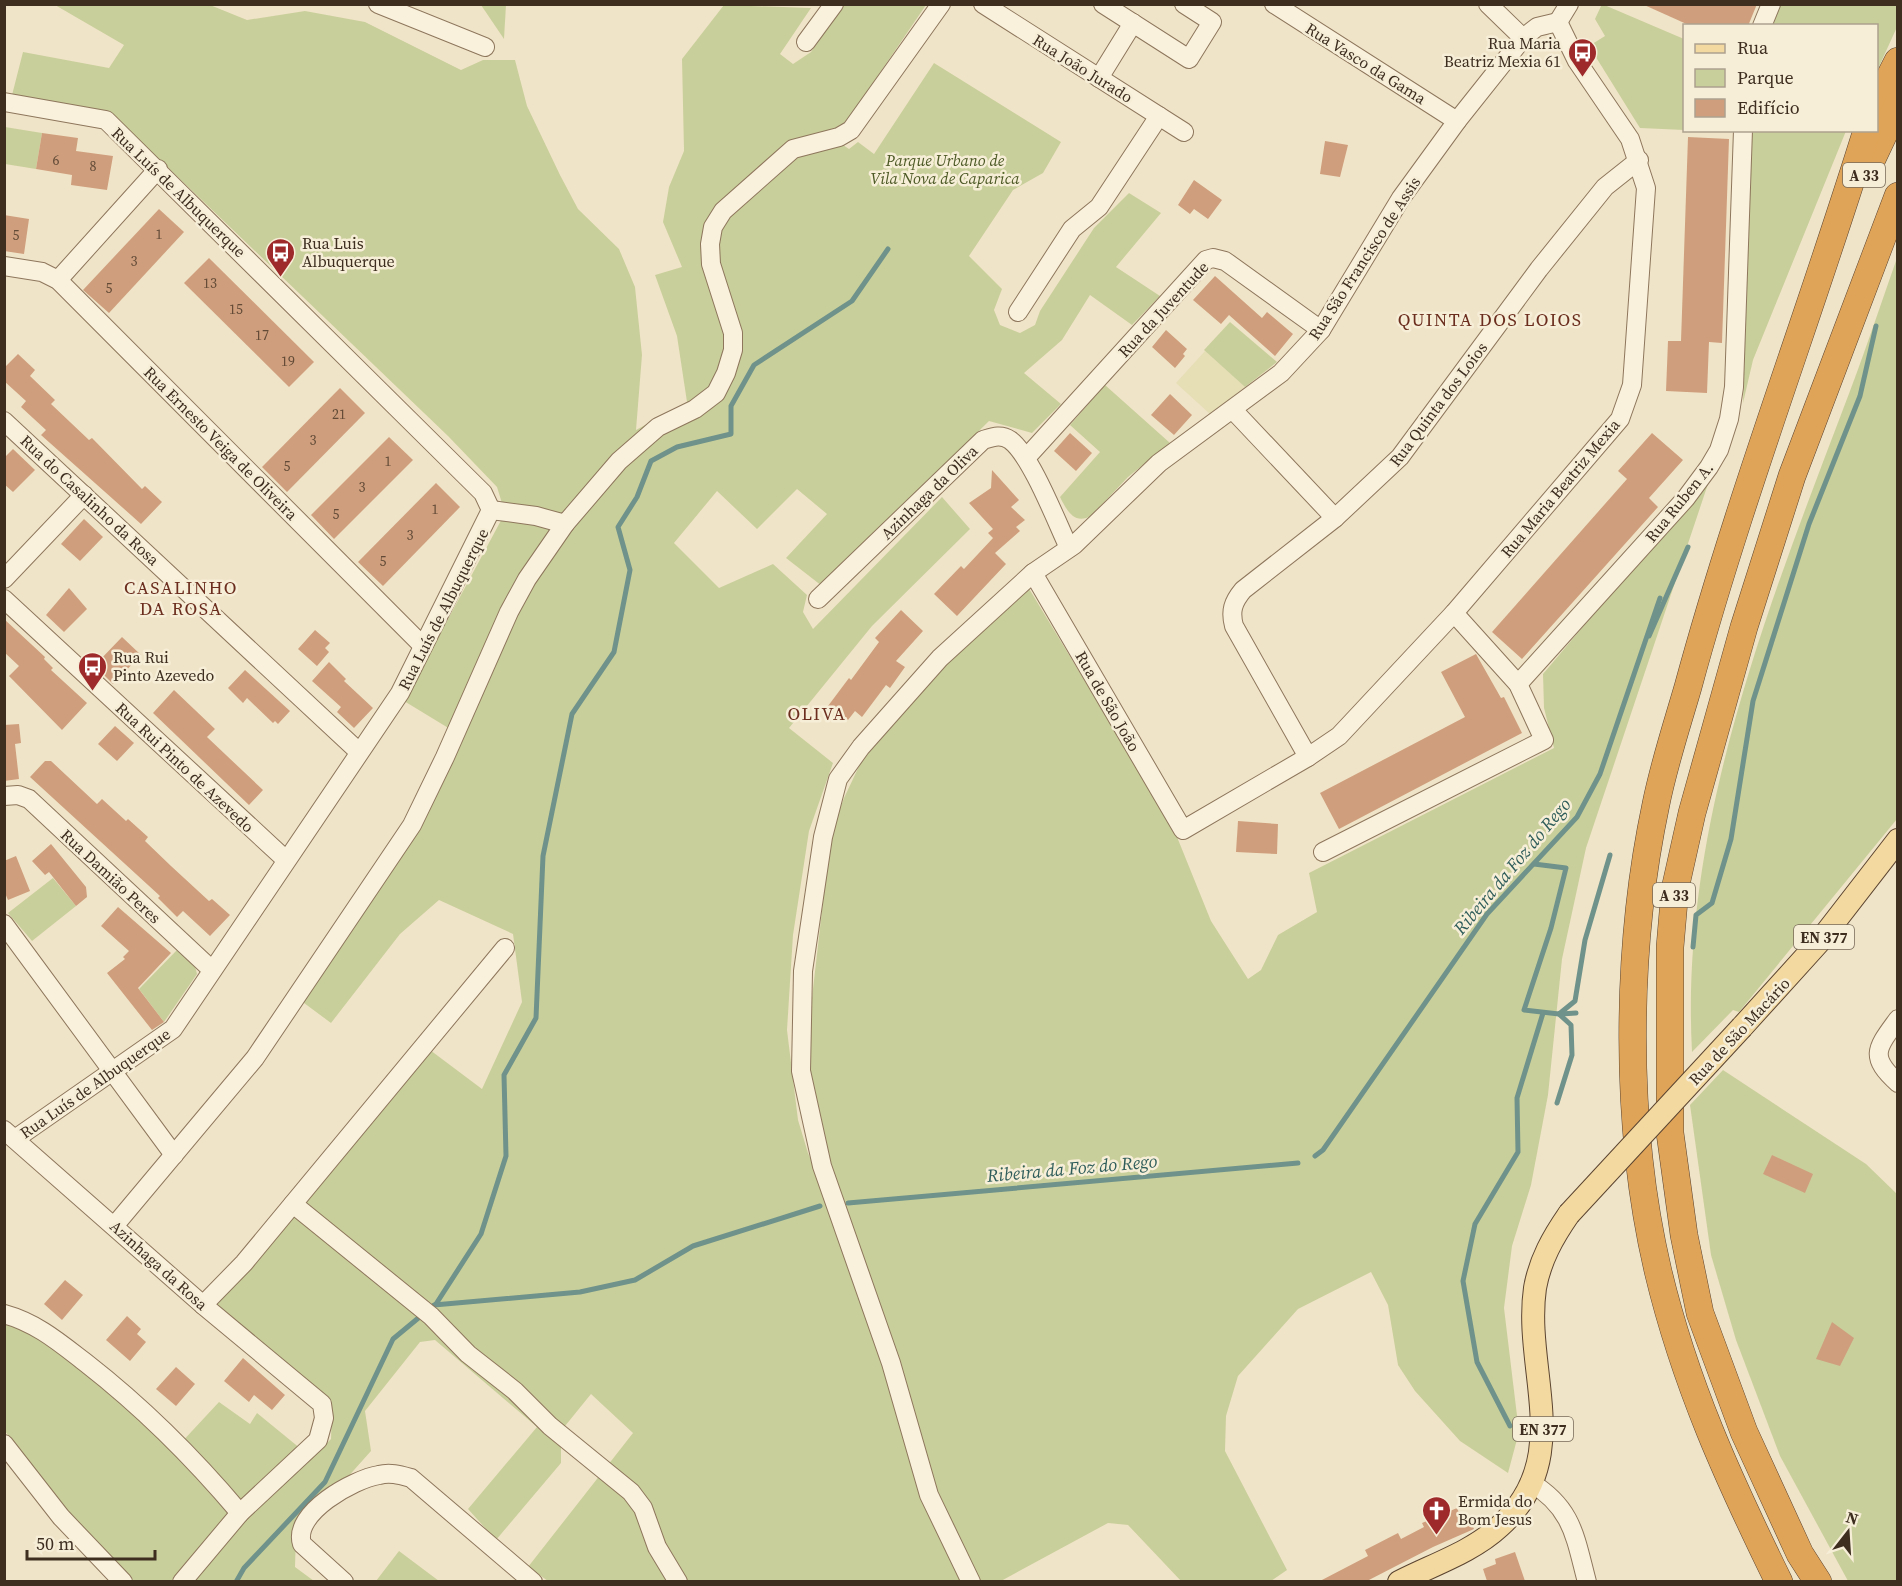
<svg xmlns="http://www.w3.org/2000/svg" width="1902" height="1586" font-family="'Source Serif 4',serif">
  <rect width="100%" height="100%" fill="#f0e4c8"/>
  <polygon fill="#e6deb5" points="1205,351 1245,387 1210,414 1176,383"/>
  <g fill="#c9cf9b">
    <polygon points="1602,4 1684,39 1684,130 1640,128 1589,46 1605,36 1595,19"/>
    <polygon points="55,5 210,5 247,20 305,11 365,22 461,70 483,60 515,60 527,106 560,175 578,209 619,249 635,287 642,355 636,430 687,402 677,336 655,275 682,267 663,222 669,187 684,151 682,59 724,5 811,8 780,54 793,64 811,52 844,5 926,5 843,127 843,145 849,149 858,142 874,154 934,63 1061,142 1043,173 1013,190 969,256 1002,289 994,310 1000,325 1020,333 1035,325 1040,311 1094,228 1129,193 1161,213 1116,267 1160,296 1132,325 1090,295 1062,340 1024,373 1061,404 1032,433 989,421 822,586 786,558 827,514 797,489 757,529 717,491 674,543 719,588 773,564 807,595 803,612 813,629 942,497 970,529 872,626 789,728 833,763 809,831 793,935 787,1030 798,1120 808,1153 860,1279 964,1581 548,1581 528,1567 633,1433 591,1394 561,1431 561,1463 496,1540 468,1509 537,1427 435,1340 420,1342 365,1411 371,1451 296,1535 295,1567 314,1581 131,1581 62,1509 5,1431 4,1302 179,1445 219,1402 250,1424 257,1413 312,1458 331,1439 332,1408 211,1306 430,1050 482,1089 522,1002 513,934 439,900 400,934 331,1023 300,1000 394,859 450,729 404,701 505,513 497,487 448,436 109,111 12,95 23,52 109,68 124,45"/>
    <polygon points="481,5 506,5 504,39"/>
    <polygon points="1778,5 1897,5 1897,27 1877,71 1876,26 1768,26"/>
    <polygon points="5,127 42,133 36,169 5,164"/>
    <polygon points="1752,131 1846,131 1753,360 1743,403"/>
    <path d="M1897,258V819L1739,1012L1733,1010L1692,1052C1680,830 1765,615 1842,412C1862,361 1879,309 1897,258Z"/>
    <polygon points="1230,322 1277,362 1245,387 1204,350"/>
    <path d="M1105,385L1170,443L1128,477L1092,515C1075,526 1067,511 1060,497L1100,452L1070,425Z"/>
    <polygon points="1711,475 1586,848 1562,959 1548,1095 1531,1185 1512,1246 1504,1308 1519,1432 1508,1473 1460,1441 1415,1391 1398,1365 1388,1305 1371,1272 1298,1309 1238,1376 1226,1416 1225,1451 1287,1570 1271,1581 1181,1581 1128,1525 1108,1523 1001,1581 979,1582 936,1497 833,1172 806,1050 831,832 844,798 861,762 896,721 947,664 1008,602 1028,587 1173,827 1211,921 1248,979 1261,970 1278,935 1317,912 1309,873 1554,748 1544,708 1543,674"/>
    <polygon points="53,878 76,906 32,941 8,913"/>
    <polygon points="177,950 195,966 197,974 164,1022 139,989"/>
    <polygon points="1723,1070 1866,1164 1897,1194 1897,1581 1848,1581 1780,1456 1736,1340 1711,1255 1690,1105"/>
    <polygon points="399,1551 439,1581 376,1581"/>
  </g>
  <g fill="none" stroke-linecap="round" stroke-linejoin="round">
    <g stroke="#6f938a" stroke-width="5">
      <polyline points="1649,636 1688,547"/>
      <polyline points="1534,864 1566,868 1551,928 1524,1010 1559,1014 1575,1001 1585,940 1610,855"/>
      <polyline points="1693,947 1696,915 1712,903 1731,839 1753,701 1809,524 1860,396 1876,326"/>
      <polyline points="1561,1014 1576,1013"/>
      <polyline points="1557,1103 1572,1055 1571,1025 1559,1014"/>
      <polyline points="1315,1156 1323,1150 1487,914 1577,817 1600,774 1660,598"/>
      <polyline points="848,1203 1298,1163"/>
      <polyline points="436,1304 481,1234 506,1156 504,1075 536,1018 543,856 572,714 614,652 630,570 618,527 637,497 651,461 677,447 731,434 731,406 754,365 852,301 888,249"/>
      <polyline points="434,1305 580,1292 635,1280 693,1246 820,1206"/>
      <polyline points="1510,1426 1477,1362 1463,1281 1475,1224 1518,1152 1517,1098 1543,1013"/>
      <polyline points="236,1582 244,1568 325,1482 393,1339 422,1315"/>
    </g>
  </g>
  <g fill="#cf9f7d">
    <polygon points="1642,4 1757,4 1748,26 1691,26"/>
    <polygon points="42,133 78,138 76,151 113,156 107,190 71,185 72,175 36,169"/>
    <polygon points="1688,137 1729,139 1722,343 1709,342 1707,393 1666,391 1668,341 1681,341"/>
    <polygon points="1325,141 1348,145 1340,177 1320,174"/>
    <polygon points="1194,180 1222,200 1208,219 1194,209 1190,214 1178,205"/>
    <polygon points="159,209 184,232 109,313 83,290"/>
    <polygon points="4,215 29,219 24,254 4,251"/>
    <polygon points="209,258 314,362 289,387 184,283"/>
    <polygon points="1215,276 1262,318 1267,312 1293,334 1275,356 1229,315 1221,324 1193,300"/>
    <polygon points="1166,330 1187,349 1183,354 1185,356 1175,368 1152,347"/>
    <polygon points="18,354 35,370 30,376 55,400 51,404 89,440 92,438 142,489 145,486 162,502 141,524 41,435 46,430 21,407 26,401 4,381 4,368"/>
    <polygon points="340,388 365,413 287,492 262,467"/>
    <polygon points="1170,394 1192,415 1174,435 1151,415"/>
    <polygon points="1070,433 1092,453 1076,471 1054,451"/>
    <polygon points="1652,433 1683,460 1649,498 1658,507 1522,659 1492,632 1627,479 1618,471"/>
    <polygon points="389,437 413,460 334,539 311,515"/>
    <polygon points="13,449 35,470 13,492 4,484 4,458"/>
    <polygon points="992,470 1019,500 1011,507 1025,520 1016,527 1020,531 995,553 1006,564 957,616 934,594 961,566 964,569 993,538 988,533 993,529 969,503 991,488"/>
    <polygon points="436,483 460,507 383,586 358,562"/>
    <polygon points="84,519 103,537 80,561 61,544"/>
    <polygon points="69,588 87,609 64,632 46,615"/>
    <polygon points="901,610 923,631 896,661 905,667 890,688 886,685 862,717 855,711 848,720 828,706 849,678 851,680 879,642 875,638"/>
    <polygon points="4,619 45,657 44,659 53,668 51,670 87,703 62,730 9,676 19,666 4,652"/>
    <polygon points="315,630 330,643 325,648 329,652 317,666 298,649"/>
    <polygon points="122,637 141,655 113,684 101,672 104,669 97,663"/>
    <polygon points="1476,654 1501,698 1504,697 1522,733 1339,829 1320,793 1465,717 1441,672"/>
    <polygon points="329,662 346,679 344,681 373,708 354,728 337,712 341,707 312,681"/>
    <polygon points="245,670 290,711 278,724 275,721 273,723 247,698 243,703 228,688"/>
    <polygon points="174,690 215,729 207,737 263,790 249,805 153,713"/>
    <polygon points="19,724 21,743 15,744 19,779 4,781 4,725"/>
    <polygon points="115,726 134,743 117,761 98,744"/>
    <polygon points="45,761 51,761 97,804 102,799 126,821 128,819 148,837 145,841 171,866 209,901 212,899 230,915 210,936 183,911 177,917 158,898 160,896 30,777"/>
    <polygon points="1238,821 1278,824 1277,854 1236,852"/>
    <polygon points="51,844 86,887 87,897 76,906 49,872 45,875 32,861"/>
    <polygon points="16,856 30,891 8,900 4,891 4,861"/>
    <polygon points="118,907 171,953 138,988 164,1022 152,1030 107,973 125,959 123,957 129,951 101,926"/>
    <polygon points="1772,1155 1813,1174 1805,1193 1763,1174"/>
    <polygon points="65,1280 83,1295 62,1320 44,1304"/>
    <polygon points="127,1316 141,1329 137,1334 146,1342 130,1361 106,1340"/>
    <polygon points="1832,1322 1854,1338 1840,1366 1816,1359"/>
    <polygon points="243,1358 285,1395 272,1410 254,1395 249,1402 224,1381"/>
    <polygon points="176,1367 195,1384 176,1406 156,1389"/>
    <polygon points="1457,1508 1460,1515 1466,1512 1474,1529 1433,1547 1367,1581 1320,1581 1368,1556 1365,1550 1398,1533 1401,1539 1424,1527 1422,1523"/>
    <polygon points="1515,1552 1525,1581 1487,1581 1483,1569 1496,1564 1495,1559"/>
  </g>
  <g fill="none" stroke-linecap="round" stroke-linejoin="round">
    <defs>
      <g id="minor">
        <polyline points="378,4 485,47"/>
        <polyline points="983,4 1184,132"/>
        <polyline points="1103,4 1189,59 1212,22 1184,4"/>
        <polyline points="1274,4 1457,121"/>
        <polyline points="1488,4 1523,38"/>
        <polyline points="1558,22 1569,4"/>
        <polyline points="1762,26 1771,4"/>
        <polyline points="806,42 834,4"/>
        <polyline points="1099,78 1133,23"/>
        <polyline points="4,102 106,120 483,493 491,510 400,693 173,1029 15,1139"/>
        <polyline points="4,266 42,272 58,280 423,646"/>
        <polyline points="58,280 158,169"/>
        <polyline points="1018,312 1072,229 1099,207 1159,116"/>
        <polyline points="1233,410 1335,518"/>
        <polyline points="4,421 359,752"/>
        <polyline points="1026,458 1206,260 1213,258 1225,261 1321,330"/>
        <polyline points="491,510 536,516 565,524 619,461 658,427 695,409 716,393 726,373 733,350 733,333 711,264 710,244 713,227 723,211 793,149 839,137 851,130 941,4"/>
        <polyline points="1033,573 1183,830 1308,757 1339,736 1454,613 1620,419 1632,385 1646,188 1630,139 1577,61 1558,22"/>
        <polyline points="4,579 84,495"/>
        <polyline points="4,599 286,860"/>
        <path d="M818,599L983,440C993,437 1001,434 1010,440C1031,455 1057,523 1069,548"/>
        <polyline points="1518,684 1686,498 1709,467 1719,450 1729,419 1734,387 1743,130"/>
        <path d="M1308,757L1234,626C1230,611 1233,602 1243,590L1335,518L1400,457L1539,269L1605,187L1639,160"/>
        <polyline points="4,796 18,795 29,799 212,970"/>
        <polyline points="1323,852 1544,740 1518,684 1454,613"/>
        <polyline points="4,924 174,1155"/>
        <path d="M1898,1019C1877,1048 1868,1056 1898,1083"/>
        <polyline points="4,1130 203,1305 322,1404 324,1418 318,1440 240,1513 182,1582"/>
        <polyline points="293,1204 431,1316 468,1354 515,1391 550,1426 631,1492 643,1508 657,1547 678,1582"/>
        <polyline points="115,1225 255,1058 412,825 445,757 509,612 527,579 565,524"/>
        <polyline points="203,1305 244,1263 505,948"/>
        <path d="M4,1314C37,1323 60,1343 86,1363C145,1409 192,1456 240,1513"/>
        <polyline points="4,1444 61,1517 123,1582"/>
        <path d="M1530,1482C1573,1508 1575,1537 1587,1582"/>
        <path d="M344,1582L302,1544C292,1513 354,1479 379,1475C390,1472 400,1475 411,1478L533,1582"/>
        <polyline points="971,1582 929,1495 891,1363 822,1166 801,1071 803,971 823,837 838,779 861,747 940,658 1033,573 1074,545 1159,463 1281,373 1321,330 1401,198 1457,121 1523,38 1537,27 1558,22"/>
      </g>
      <g id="major">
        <polyline points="1742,1027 1819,942 1898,840"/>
        <path d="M1399,1582C1432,1565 1472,1552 1499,1527C1576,1458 1523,1371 1535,1288C1540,1260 1553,1237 1569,1214"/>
      </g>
      <g id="highway">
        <polyline points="1876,104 1898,61"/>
        <polyline points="1871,161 1898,104"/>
        <path d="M1779,1582C1728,1478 1685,1384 1658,1271C1624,1126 1625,950 1656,804C1664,764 1677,725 1688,687C1739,499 1809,317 1867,130"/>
        <polyline points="1818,1582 1800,1554 1744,1432 1700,1313 1684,1235 1670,1133 1670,947 1675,889 1692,813 1744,627 1792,476 1898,196"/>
      </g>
    </defs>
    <use href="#minor" stroke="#8d765c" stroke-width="20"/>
    <use href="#major" stroke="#5b4430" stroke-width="24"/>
    <use href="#highway" stroke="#5b4430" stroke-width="28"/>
    <use href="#minor" stroke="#faf1dc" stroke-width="18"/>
    <use href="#major" stroke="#f3d9a0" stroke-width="22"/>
    <use href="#highway" stroke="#e0a458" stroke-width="27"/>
    <defs>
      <polyline id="major-bridge" points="1569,1214 1742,1027"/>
    </defs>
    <use href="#major-bridge" stroke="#5b4430" stroke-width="24" stroke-linecap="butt"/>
    <use href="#major-bridge" stroke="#f3d9a0" stroke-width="22"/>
  </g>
  <defs>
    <symbol id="bus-pin" viewBox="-11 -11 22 30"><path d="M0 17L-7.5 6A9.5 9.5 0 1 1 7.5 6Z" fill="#9e2a2b" stroke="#f7eed8"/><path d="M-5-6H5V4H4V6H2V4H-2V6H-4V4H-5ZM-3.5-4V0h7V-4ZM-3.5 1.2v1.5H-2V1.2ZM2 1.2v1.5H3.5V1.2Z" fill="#fff"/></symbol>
    <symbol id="church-pin" viewBox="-11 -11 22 30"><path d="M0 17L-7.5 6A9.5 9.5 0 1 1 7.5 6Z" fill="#9e2a2b" stroke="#f7eed8"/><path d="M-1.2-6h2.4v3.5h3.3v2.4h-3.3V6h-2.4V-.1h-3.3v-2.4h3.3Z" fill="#fff"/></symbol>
  </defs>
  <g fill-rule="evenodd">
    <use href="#bus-pin" x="1566" y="36" width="33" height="45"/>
    <use href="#bus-pin" x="264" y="236" width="33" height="45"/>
    <use href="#bus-pin" x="76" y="650" width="33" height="45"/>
    <use href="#church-pin" x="1420" y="1494" width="33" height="45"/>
  </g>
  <g text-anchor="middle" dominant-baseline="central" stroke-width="5" stroke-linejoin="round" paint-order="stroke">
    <g font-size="14" fill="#624a37">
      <text x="56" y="160">6</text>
      <text x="93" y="166">8</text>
      <text x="159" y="234">1</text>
      <text x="16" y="235">5</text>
      <text x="134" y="261">3</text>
      <text x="210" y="283">13</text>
      <text x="109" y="288">5</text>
      <text x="236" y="309">15</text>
      <text x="262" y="335">17</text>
      <text x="288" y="361">19</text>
      <text x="339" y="414">21</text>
      <text x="313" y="440">3</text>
      <text x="388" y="461">1</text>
      <text x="287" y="466">5</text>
      <text x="362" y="487">3</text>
      <text x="435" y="509">1</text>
      <text x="336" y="514">5</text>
      <text x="410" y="535">3</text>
      <text x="383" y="561">5</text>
    </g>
    <g fill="#f7eed8" stroke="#756857" stroke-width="1.5">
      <rect x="1843" y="163" width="42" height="24" rx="4.5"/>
      <rect x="1653" y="883" width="42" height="24" rx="4.5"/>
      <rect x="1794" y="925" width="60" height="24" rx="4.5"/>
      <rect x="1513" y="1417" width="60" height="24" rx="4.5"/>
    </g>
    <g font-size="15" font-weight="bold" fill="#3d2e20">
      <text x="1864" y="175">A 33</text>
      <text x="1674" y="895">A 33</text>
      <text x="1824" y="937">EN 377</text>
      <text x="1543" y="1429">EN 377</text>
    </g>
    <g font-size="16" fill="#3d2e20" stroke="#f7eed8" text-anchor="start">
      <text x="1561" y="43" text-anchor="end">Rua Maria<tspan x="1561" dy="18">Beatriz Mexia 61</tspan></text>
      <text x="302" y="243">Rua Luis<tspan x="302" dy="18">Albuquerque</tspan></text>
      <text x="113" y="657">Rua Rui<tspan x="113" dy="18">Pinto Azevedo</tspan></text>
      <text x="1458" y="1501">Ermida do<tspan x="1458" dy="18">Bom Jesus</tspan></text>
    </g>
    <g font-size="16" fill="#3d2e20" stroke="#f7eed8">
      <text transform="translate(1366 63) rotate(32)">Rua Vasco da Gama</text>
      <text transform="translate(1083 68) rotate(32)">Rua João Jurado</text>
      <text transform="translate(179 192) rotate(44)">Rua Luís de Albuquerque</text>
      <text transform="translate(1364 258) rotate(-57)">Rua São Francisco de Assis</text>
      <text transform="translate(1163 309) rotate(-47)">Rua da Juventude</text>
      <text transform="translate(1438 404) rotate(-53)">Rua Quinta dos Loios</text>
      <text transform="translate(221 443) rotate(45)">Rua Ernesto Veiga de Oliveira</text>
      <text transform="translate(1560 488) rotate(-50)">Rua Maria Beatriz Mexia</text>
      <text transform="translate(929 492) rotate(-44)">Azinhaga da Oliva</text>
      <text transform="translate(90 500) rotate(43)">Rua do Casalinho da Rosa</text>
      <text transform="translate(1679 502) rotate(-51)">Rua Ruben A.</text>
      <text transform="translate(443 609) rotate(-63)">Rua Luís de Albuquerque</text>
      <text transform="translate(1108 701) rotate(60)">Rua de São João</text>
      <text transform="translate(185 767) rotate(43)">Rua Rui Pinto de Azevedo</text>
      <text transform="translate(111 876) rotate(43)">Rua Damião Peres</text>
      <text transform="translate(1739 1031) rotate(-47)">Rua de São Macário</text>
      <text transform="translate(95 1083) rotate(-35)">Rua Luís de Albuquerque</text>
      <text transform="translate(159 1265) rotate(42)">Azinhaga da Rosa</text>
    </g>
    <g font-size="16" font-style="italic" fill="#4d5a26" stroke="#f7eed8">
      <text x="945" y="160">Parque Urbano de<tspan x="945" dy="18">Vila Nova de Caparica</tspan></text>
    </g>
    <g font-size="18" letter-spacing="1.5" fill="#6b2e1e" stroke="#f7eed8">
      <text x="1490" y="319">QUINTA DOS LOIOS</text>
      <text x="181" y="587">CASALINHO<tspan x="181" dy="21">DA ROSA</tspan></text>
      <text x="817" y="713">OLIVA</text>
    </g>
    <g font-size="18" font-style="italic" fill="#2f5d5a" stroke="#f7eed8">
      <text transform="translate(1512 866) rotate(-50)">Ribeira da Foz do Rego</text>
      <text transform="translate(1072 1168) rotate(-5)">Ribeira da Foz do Rego</text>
    </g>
  </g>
  <rect width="1902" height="1586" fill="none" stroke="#3d2e20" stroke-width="12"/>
  <rect x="1683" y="24" width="195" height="108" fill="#f7eed8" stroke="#ada18e" stroke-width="1.5"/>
  <rect x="1695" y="44" width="30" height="9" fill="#f3d9a0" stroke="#ada18e" stroke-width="1.5"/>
  <text x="1737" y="54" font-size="18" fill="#3d2e20">Rua</text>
  <rect x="1695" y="69" width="30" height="18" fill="#c9cf9b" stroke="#ada18e" stroke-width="1.5"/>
  <text x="1737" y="84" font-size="18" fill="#3d2e20">Parque</text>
  <rect x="1695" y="99" width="30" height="18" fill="#cf9f7d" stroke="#ada18e" stroke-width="1.5"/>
  <text x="1737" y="114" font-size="18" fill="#3d2e20">Edifício</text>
  <g transform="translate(1848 1532) rotate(17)" stroke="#f7eed8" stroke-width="4.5" paint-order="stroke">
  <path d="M0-4.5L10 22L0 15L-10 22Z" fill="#3d2e20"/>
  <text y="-9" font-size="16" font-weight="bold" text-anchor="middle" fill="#3d2e20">N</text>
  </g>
  <path d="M27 1550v9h128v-9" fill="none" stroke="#3d2e20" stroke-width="3"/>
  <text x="36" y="1550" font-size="18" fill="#3d2e20" stroke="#f7eed8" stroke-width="4.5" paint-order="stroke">50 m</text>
</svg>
